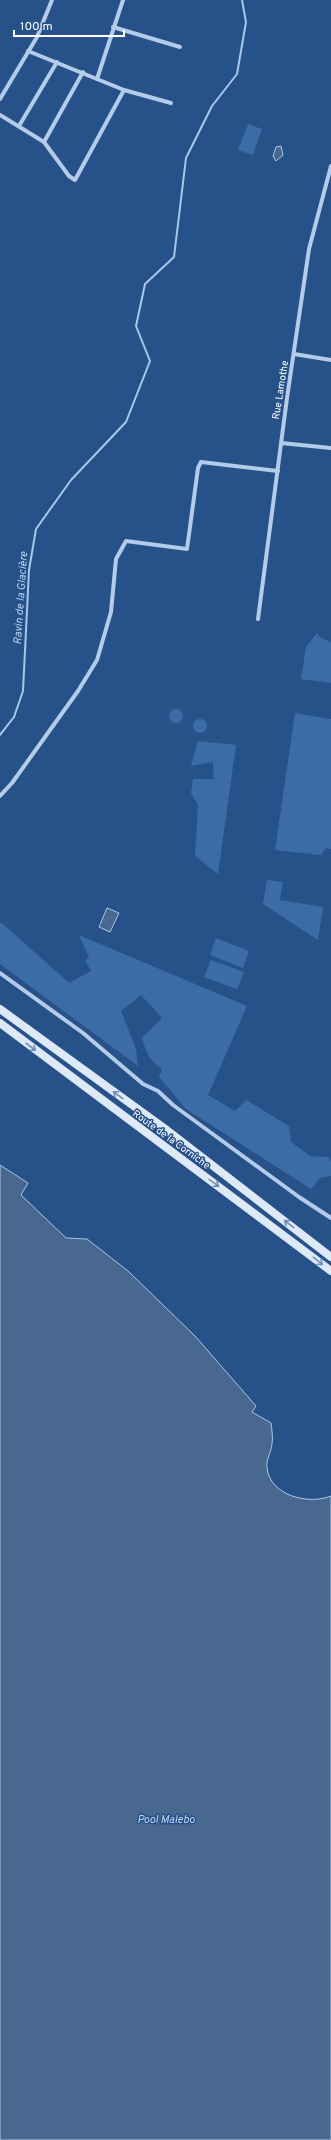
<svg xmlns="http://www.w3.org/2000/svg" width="331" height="2140" font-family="Overpass,sans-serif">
  <rect width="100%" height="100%" fill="#275289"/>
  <g fill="#3b6ca6">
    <polygon points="248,124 262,129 253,155 238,150"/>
    <polygon points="317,633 321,638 331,642 331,683 301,679 306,647"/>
    <circle cx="176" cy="716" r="7"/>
    <polygon points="295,713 331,719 331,849 326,848 321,855 275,850"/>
    <circle cx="200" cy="726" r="7"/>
    <polygon points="198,741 236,745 218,874 195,856 198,805 191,793 193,779 214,779 213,762 191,766"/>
    <polygon points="267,880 283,882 280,900 323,907 318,940 263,904"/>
    <path d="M0,923H2L69,983L91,971L85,960L89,958L79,935L247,1006L208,1095L235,1111L246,1100L289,1126L291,1142L310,1156L327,1157L331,1161V1176L320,1178L311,1189L186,1109L159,1077L162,1069C149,1061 146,1052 142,1038L162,1018L141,995L121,1011L136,1049L138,1066L0,964Z"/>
    <polygon points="216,938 249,951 243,968 210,955"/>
    <polygon points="211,960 244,972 237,989 204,977"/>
  </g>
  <g fill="#49688f" stroke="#a8c7ea">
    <polygon points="281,146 283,155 276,161 273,156 276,147"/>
    <polygon points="107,908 119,913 110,932 99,927"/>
    <path d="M0,1165L28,1183L21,1195L66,1238L87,1239L128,1271L195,1336L256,1406L252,1412L271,1423C272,1430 273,1438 272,1444C271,1453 266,1459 267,1468C270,1496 309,1505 331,1496V2140H0Z"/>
  </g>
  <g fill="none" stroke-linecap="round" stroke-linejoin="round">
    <polyline stroke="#a8c7ea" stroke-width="2" points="0,735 14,717 23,691 29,570 36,529 71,480 126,422 150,361 136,326 145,284 174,257 186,158 212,106 237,74 246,22 242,0"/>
    <g stroke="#b4cce9" stroke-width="4">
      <polyline points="113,27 180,47"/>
      <polyline points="28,51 124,90 171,103"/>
      <polyline points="97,79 123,0"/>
      <polyline points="0,99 37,37 52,0"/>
      <polyline points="0,115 44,142 69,176 75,180 124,90"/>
      <polyline points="19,126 57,62"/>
      <polyline points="44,142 83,72"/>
      <polyline points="294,354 331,360"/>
      <polyline points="281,443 331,448"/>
      <polyline points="258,619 287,398 309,249 331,166"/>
      <polyline points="0,796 12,783 78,691 97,660 111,612 116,559 126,541 187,549 198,468 201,462 278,471"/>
      <polyline points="0,973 83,1033 143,1084 158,1091 173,1105 299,1197 331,1218"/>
    </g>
    <g stroke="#dee9f8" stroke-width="8">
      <polyline points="0,1009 164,1128 331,1257"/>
      <polyline points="0,1023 331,1271"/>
    </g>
  </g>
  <defs><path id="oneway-shaft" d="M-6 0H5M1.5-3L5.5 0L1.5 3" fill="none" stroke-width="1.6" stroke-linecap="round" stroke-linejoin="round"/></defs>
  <g stroke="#708eb5">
    <use href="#oneway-shaft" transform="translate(31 1047) rotate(37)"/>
    <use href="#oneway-shaft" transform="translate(118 1095) rotate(-144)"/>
    <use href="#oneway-shaft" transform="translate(214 1183) rotate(36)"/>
    <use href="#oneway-shaft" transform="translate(289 1224) rotate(-142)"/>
    <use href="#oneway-shaft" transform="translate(318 1261) rotate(39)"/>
  </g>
  <g text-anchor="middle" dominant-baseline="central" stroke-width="3" stroke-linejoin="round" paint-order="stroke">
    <g font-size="10" fill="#fff" stroke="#275289">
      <text transform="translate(281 390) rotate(-81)">Rue Lamothe</text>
      <text transform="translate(171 1140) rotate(36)">Route de la Corniche</text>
    </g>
    <g font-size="11" font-style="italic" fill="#c0d6f0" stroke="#275289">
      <text transform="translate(21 598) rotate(-86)">Ravin de la Glacière</text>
      <text x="166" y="1820">Pool Malebo</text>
    </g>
  </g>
  <path d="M14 30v6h110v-6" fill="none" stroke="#ffffff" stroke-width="2"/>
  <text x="20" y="30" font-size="12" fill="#ffffff" stroke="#275289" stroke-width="3" paint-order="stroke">100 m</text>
</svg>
